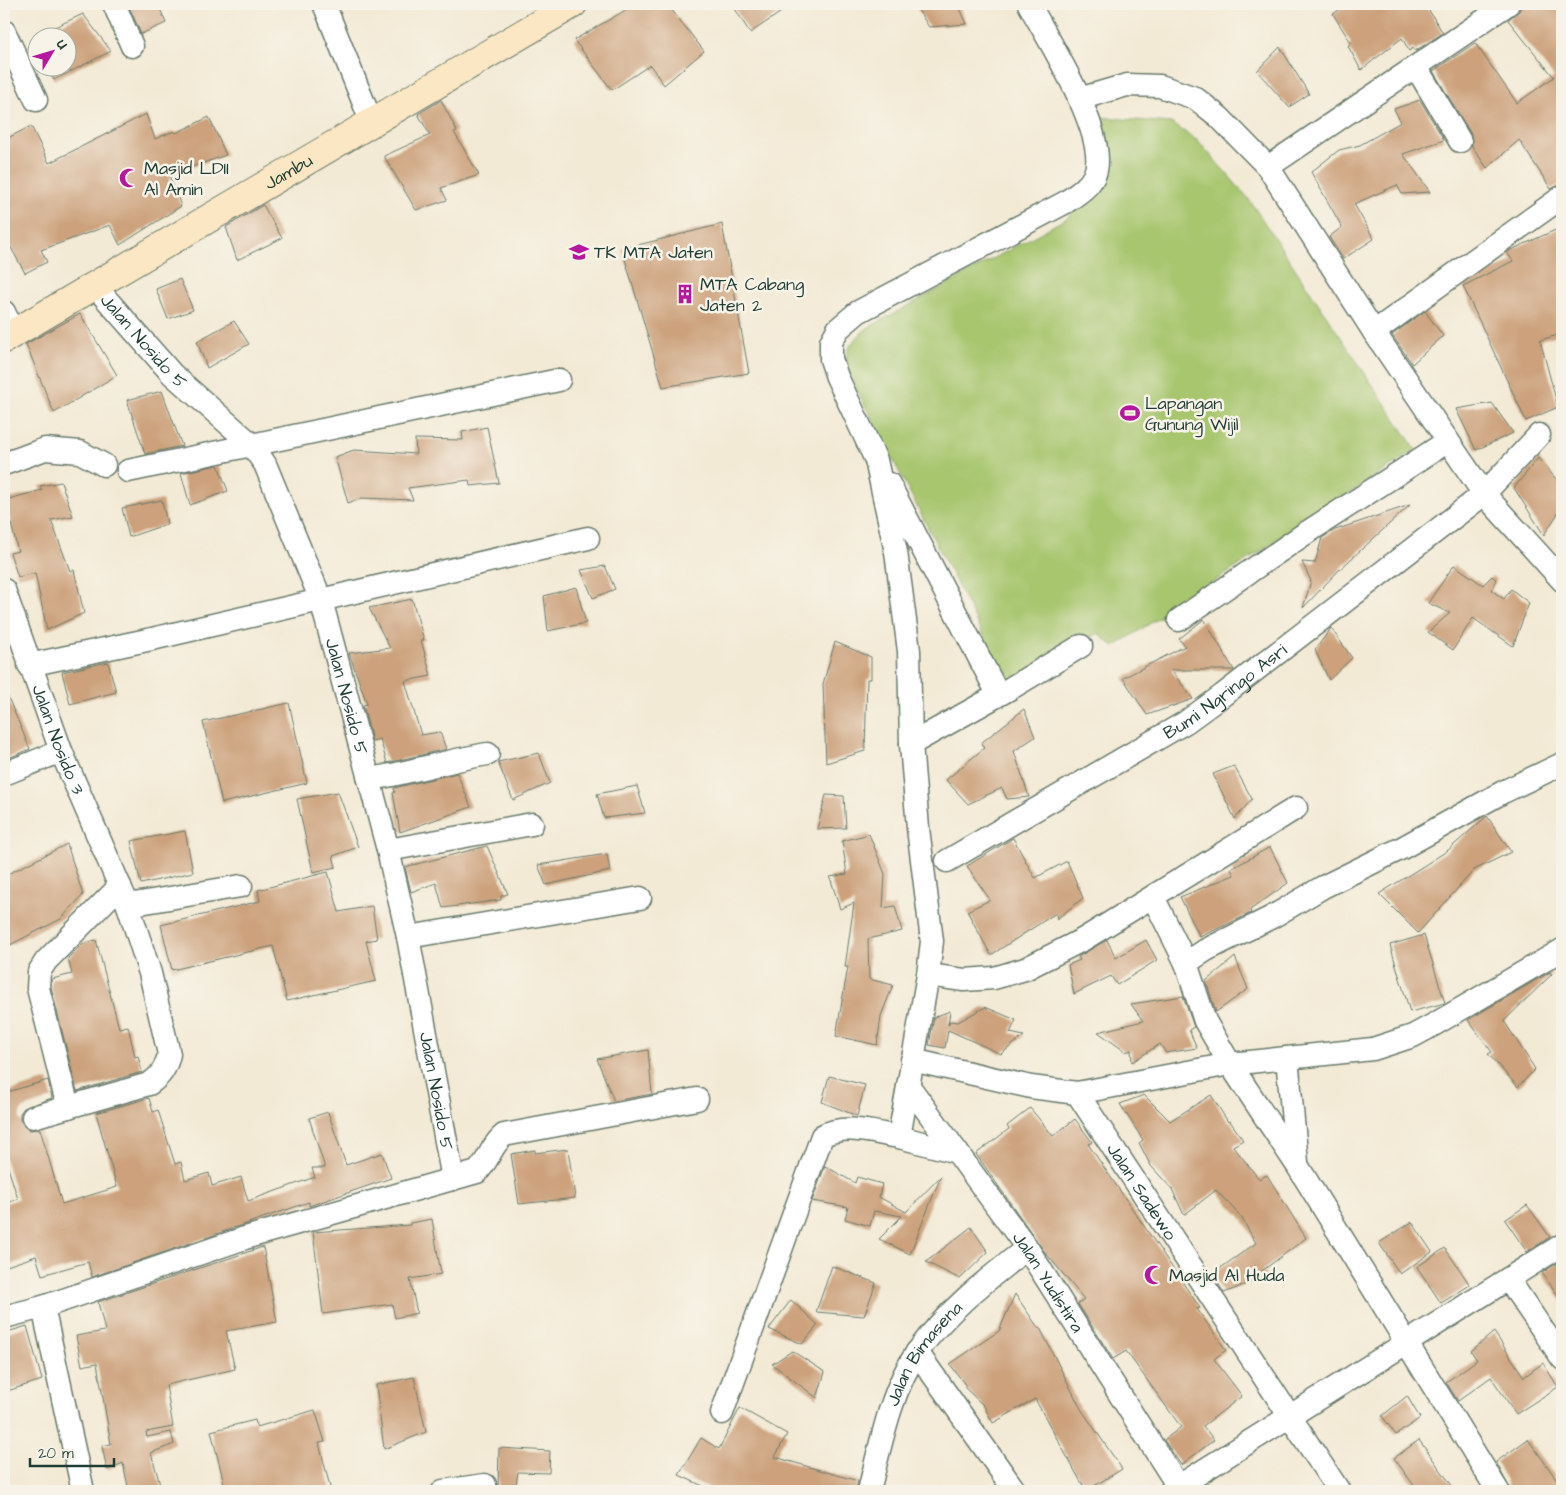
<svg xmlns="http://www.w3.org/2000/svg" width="1566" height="1495" font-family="'Architects Daughter',sans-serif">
  <rect width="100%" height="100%" fill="#f7f3e8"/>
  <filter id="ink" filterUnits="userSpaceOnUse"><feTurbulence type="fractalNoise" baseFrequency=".02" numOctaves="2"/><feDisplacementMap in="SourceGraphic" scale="10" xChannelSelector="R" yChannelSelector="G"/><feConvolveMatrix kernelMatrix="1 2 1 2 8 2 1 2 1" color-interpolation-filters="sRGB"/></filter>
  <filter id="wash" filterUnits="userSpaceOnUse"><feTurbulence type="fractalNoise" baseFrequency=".0096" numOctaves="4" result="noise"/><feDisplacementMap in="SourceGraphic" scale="20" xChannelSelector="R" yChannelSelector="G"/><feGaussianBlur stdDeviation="1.12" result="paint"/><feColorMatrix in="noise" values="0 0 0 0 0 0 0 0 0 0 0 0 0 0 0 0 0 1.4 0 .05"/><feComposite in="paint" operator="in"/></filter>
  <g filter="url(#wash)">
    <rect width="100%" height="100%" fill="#f3ead5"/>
    <path fill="#a7c66e" stroke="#638251" d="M1098,117L1171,123L1198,141L1248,198L1416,450L1114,647L1098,633L1010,687L850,376C843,352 847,346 866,329L1067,218L1100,181L1107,156V137Z"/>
    <g id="blocks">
      <g fill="#cca17b">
        <polygon points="128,4 158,4 166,23 141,34"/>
        <polygon points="636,4 667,4 704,51 664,85 650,65 612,90 574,40"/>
        <polygon points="732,4 793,4 750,33"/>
        <polygon points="914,4 958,4 967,24 929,27"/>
        <polygon points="1348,4 1425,4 1443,33 1415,51 1413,48 1409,51 1402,38 1361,70 1348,46 1351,43 1333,14"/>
        <polygon points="1521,4 1562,4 1562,184 1551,189 1519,140 1487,168 1472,146 1471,134 1433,71 1475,43 1517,103 1554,77 1508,20 1520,10"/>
        <polygon points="83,14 111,51 54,80 47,68 68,68 68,38 39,38 55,27"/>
        <polygon points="1280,47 1309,94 1289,107 1257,71"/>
        <polygon points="441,100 457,131 454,132 479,175 441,188 447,200 416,210 384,156 430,135 418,114"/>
        <polygon points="1420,100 1444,140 1403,154 1430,192 1402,194 1397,185 1354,204 1374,239 1343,259 1329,237 1342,227 1311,172 1339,150 1360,145 1401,122 1394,109"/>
        <polygon points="146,114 155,139 174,131 176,133 209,117 226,155 169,175 181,206 120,245 110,225 41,250 47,262 25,273 4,235 4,140 31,126 49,163"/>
        <polygon points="263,205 282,238 237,260 226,227"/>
        <polygon points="722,224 749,373 663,387 622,249"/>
        <polygon points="1562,227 1562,334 1540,340 1558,407 1526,421 1463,286 1513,261 1507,253 1511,250"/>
        <polygon points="180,279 193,310 168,319 156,289"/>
        <polygon points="1425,311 1443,336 1412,364 1392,335"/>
        <polygon points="80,314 117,375 54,413 26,344"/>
        <polygon points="234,321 249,344 207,368 197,341"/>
        <polygon points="162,391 182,446 145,454 127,400"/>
        <polygon points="1492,403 1513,433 1476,450 1456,409"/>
        <polygon points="487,427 499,483 470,486 469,480 408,488 413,500 362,498 348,503 335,457 354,450 416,454 415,439 463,440 462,432"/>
        <polygon points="1538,458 1562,486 1562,507 1544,535 1514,488"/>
        <polygon points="218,465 228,491 190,505 181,473"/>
        <polygon points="61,482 73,516 51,520 70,571 74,570 84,613 47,630 35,573 18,577 10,553 18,551 5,500 42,490 40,486"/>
        <polygon points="162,500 167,524 129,537 122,508"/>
        <polygon points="1410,505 1339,570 1303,608 1311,581 1302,562 1315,563 1322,538 1335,530"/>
        <polygon points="1454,565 1483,585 1492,576 1497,580 1491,590 1504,599 1511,589 1529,603 1513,646 1473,618 1453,650 1428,632 1450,613 1428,603"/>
        <polygon points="605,566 615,589 593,598 581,570"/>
        <polygon points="576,587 586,623 548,631 544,596"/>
        <polygon points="412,599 424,640 421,640 431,676 405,681 421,735 440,732 446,749 387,763 380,739 372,741 363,705 367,704 349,653 390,648 369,608"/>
        <polygon points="1204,619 1234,670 1171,670 1193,699 1147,715 1123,678 1185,646 1179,639"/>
        <polygon points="1331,628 1352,658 1329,680 1315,650"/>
        <polygon points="835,642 871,657 871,679 867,679 865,751 826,763 823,684"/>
        <polygon points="108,662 116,692 70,704 62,672"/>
        <polygon points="4,688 30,749 4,760"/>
        <polygon points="289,703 307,783 222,803 203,722"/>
        <polygon points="1024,709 1035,737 1014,751 1029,797 1007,799 1002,788 968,804 946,780 984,748 981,743"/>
        <polygon points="539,753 550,783 513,800 498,762"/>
        <polygon points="1234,766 1252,799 1235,819 1213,774"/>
        <polygon points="457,773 471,807 400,832 393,793 395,792 394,788"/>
        <polygon points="637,786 645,813 604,818 597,794"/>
        <polygon points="338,792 358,847 333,856 336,867 313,872 297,799"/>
        <polygon points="826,795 844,796 846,828 817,829"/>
        <polygon points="1487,816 1511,852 1474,870 1418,933 1379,894 1447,851"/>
        <polygon points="185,831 193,872 141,884 131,841"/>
        <polygon points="869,834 885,874 883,908 895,906 902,931 868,939 869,979 893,985 881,1016 877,1045 836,1036 848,967 845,967 854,903 840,909 830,877 847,874 842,841"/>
        <polygon points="1013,838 1035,878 1067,861 1083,898 1057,919 1056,913 991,955 967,911 990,900 967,866"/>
        <polygon points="67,844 83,895 61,919 4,948 4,876"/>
        <polygon points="487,846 508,894 501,896 501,900 443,908 436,883 411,892 405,867"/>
        <polygon points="1270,847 1288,883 1250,910 1251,913 1200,937 1180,897 1234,875 1231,869"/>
        <polygon points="607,854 610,871 546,885 538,865"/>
        <polygon points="328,872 339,912 372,906 377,939 366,941 376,981 287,1001 273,946 172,970 161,925 260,901 258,890"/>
        <polygon points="1424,935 1445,1003 1410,1012 1390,945"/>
        <polygon points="96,940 119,1028 128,1026 135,1057 138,1056 142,1072 77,1091 51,987 52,979 72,974 68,958 82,944"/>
        <polygon points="1107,940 1116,958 1146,940 1157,960 1117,985 1111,976 1074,994 1068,965 1080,960 1078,957"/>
        <polygon points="1235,957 1248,989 1216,1012 1206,981"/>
        <polygon points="1550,972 1552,974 1504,1021 1535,1069 1518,1087 1488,1054 1492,1052 1468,1020"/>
        <polygon points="1183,996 1194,1027 1189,1030 1197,1048 1166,1053 1160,1044 1132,1062 1131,1050 1126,1052 1098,1032 1143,1021 1131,1004"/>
        <polygon points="985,1007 1016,1020 1010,1033 1024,1036 1001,1054 948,1030 945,1048 929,1045 934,1017 950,1011 948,1025 950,1021 958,1022"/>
        <polygon points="648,1050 652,1094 614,1101 597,1059"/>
        <polygon points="829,1076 865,1085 857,1116 822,1102"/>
        <polygon points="48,1080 52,1098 24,1108 20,1113 20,1120 29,1130 40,1129 62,1204 117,1187 96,1113 149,1098 153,1112 158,1110 175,1164 181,1162 185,1180 209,1173 212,1186 241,1177 248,1201 315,1177 312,1168 325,1168 309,1118 328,1112 346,1165 382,1153 391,1178 309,1206 309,1202 92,1277 88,1262 42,1275 36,1256 4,1267 4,1204 18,1199 4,1155 4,1093"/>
        <polygon points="1144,1095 1170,1121 1211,1095 1228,1122 1230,1121 1243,1140 1233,1146 1259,1179 1267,1175 1306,1238 1262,1271 1267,1276 1224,1293 1212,1274 1256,1243 1241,1217 1216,1190 1184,1215 1172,1189 1151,1166 1139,1143 1143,1140 1120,1104"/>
        <polygon points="1030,1108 1053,1136 1075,1119 1092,1142 1088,1144 1200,1308 1197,1309 1226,1350 1214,1359 1242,1396 1203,1426 1214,1440 1181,1465 1164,1440 1181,1427 1126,1351 1113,1359 1078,1304 1084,1299 1044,1251 976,1154 1009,1129 1007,1126"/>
        <polygon points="568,1149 575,1198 519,1204 511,1154 535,1150 535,1153"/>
        <polygon points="825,1166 855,1183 857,1177 882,1184 879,1197 906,1212 941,1176 910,1254 879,1239 902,1216 874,1211 870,1226 845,1219 848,1207 812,1201"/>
        <polygon points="1527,1205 1550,1237 1527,1252 1505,1220"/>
        <polygon points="432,1219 441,1274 410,1279 417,1313 395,1318 392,1304 323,1314 313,1232 410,1225 410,1223"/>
        <polygon points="1412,1222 1432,1252 1400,1274 1379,1243"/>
        <polygon points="971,1227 988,1252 960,1279 926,1262"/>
        <polygon points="263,1247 277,1322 226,1331 235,1369 166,1385 173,1427 146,1432 147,1437 171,1432 174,1444 151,1453 162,1491 129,1491 123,1463 107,1470 102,1446 111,1444 97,1363 82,1366 76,1336 105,1331 98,1302"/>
        <polygon points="1445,1248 1470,1285 1441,1303 1417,1267"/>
        <polygon points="1562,1260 1562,1301 1542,1273"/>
        <polygon points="832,1266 876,1283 864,1316 816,1312"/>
        <polygon points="1015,1294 1039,1329 1040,1328 1081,1409 1122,1469 1086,1491 1035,1399 993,1423 984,1406 964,1387 966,1386 950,1364 999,1331"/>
        <polygon points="791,1300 818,1325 802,1344 769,1329"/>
        <polygon points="27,1326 42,1380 4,1392 4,1333"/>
        <polygon points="1494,1332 1524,1377 1543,1363 1558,1387 1516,1414 1491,1377 1458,1401 1446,1382 1477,1360 1471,1351"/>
        <polygon points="792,1351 825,1372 817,1398 772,1364"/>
        <polygon points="414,1377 426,1432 384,1449 376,1385"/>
        <polygon points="1407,1396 1420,1418 1396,1435 1382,1416"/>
        <polygon points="740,1408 787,1434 775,1457 858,1481 856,1491 714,1491 679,1475 701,1438 719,1449"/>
        <polygon points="315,1410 325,1442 319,1443 331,1491 226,1491 211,1431 255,1420 257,1427"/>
        <polygon points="1528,1439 1562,1487 1562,1491 1511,1491 1496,1462"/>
        <polygon points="1419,1440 1442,1472 1456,1491 1418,1491 1394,1458"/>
        <polygon points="499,1448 550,1451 549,1473 518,1472 515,1491 498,1491"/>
      </g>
    </g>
  </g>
  <g filter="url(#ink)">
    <use href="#blocks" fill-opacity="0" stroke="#697a6c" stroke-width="1"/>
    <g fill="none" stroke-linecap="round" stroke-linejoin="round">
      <defs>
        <g id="street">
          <polyline points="114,4 132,46"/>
          <polyline points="324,4 371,121"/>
          <polyline points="4,31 36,100"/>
          <polyline points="1416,67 1460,141"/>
          <polyline points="1079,99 1127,85 1160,86 1195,98 1219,117 1268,167 1374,332 1484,494 1562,580"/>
          <polyline points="1268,167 1508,4"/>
          <path id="s1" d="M94,285L172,374L250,443L265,464L321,600L388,850L408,937L453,1179"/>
          <polyline points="4,312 14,333"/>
          <polyline points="1374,332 1562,197"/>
          <polyline points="4,464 45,449 80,452 104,465"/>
          <polyline points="128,471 559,380"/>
          <polyline points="889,484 998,694"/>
          <path id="s2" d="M4,590L61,751L128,905L150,973L169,1054C166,1068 161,1076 149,1084L33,1117"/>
          <polyline points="1179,620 1303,535 1448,441"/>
          <polyline points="29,665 152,639 588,538"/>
          <polyline points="911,744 1011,688 1081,646"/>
          <polyline points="4,774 61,751"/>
          <path d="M369,779C410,773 448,760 488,754"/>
          <polyline points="388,850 532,824"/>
          <path id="s3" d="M947,861L1186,722L1223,695L1484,494L1539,435"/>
          <polyline points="1153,897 1186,963"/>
          <polyline points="128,905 241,886"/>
          <polyline points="408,937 640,898"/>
          <polyline points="928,975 964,980 994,978 1025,969 1084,939 1296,808"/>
          <polyline points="1287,1058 1297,1162"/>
          <polyline points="912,1060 1031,1087 1077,1093 1230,1064 1373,1049 1413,1036 1435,1024 1562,950"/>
          <path id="s4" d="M908,1085L1027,1248L1181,1491"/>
          <path id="s5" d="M1077,1093L1339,1491"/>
          <polyline points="68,1107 38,988 39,972 46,961 120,886"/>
          <polyline points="899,1137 957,1152"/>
          <polyline points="1508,1279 1562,1358"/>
          <polyline points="43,1307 83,1491"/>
          <path d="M4,1317L43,1307L245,1238L477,1172C489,1161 491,1145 504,1135L697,1099"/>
          <polyline points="917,1352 1015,1491"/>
          <path d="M722,1413L822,1136C845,1123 874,1133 899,1137L928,975L932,941L918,828L911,744L909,651L896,552L876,460L837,377L831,359V342L838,329L858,312L1066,202C1076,195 1088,188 1094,176C1112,139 1048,40 1029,4"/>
          <polyline points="443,1491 485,1485"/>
          <path id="s6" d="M869,1491C880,1447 891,1389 918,1351C947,1310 988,1279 1027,1248"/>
          <polyline points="1171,1491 1562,1245"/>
          <polyline points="1498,1491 1297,1165 1230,1064 1205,1021 1186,963 1206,950 1272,917 1323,887 1402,848 1503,792 1562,764"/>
        </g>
        <g id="secondary">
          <path id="s7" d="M4,339L573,4"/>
        </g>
      </defs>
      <use href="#street" stroke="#697a6c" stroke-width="25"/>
      <use href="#secondary" stroke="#697a6c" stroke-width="30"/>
      <use href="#street" stroke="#fff" stroke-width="22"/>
      <use href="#secondary" stroke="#fbe7c3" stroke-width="28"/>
    </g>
  </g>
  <defs>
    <symbol id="mosque-bare" viewBox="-9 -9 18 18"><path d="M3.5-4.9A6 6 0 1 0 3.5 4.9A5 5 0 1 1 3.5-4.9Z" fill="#b5179e" stroke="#f7f3e8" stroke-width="2.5" paint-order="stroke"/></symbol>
    <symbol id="school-bare" viewBox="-9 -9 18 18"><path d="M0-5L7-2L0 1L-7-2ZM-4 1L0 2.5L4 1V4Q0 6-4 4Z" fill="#b5179e" stroke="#f7f3e8" stroke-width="2.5" paint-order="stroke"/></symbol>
    <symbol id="building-bare" viewBox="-9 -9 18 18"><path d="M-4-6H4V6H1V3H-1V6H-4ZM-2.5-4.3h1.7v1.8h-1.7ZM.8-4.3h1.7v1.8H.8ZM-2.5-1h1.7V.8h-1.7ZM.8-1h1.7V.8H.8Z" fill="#b5179e" stroke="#f7f3e8" stroke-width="2.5" paint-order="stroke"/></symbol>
    <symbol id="stadium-bare" viewBox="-9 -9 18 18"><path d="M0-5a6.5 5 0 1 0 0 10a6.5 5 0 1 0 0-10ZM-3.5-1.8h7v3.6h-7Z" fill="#b5179e" stroke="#f7f3e8" stroke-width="2.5" paint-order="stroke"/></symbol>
  </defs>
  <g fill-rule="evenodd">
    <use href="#mosque-bare" x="115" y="164" width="28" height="28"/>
    <use href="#school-bare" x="565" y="238" width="28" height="28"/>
    <use href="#building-bare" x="671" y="280" width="28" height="28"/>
    <use href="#stadium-bare" x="1116" y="399" width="28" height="28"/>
    <use href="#mosque-bare" x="1140" y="1261" width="28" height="28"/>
  </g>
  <g text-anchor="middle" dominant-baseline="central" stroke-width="5" stroke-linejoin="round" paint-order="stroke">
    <g font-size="18" fill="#1f3d34" stroke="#f7f3e8" text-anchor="start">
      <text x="144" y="168">Masjid LDII<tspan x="144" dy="21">Al Amin</tspan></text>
      <text x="594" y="252">TK MTA Jaten</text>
      <text x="700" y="284">MTA Cabang<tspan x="700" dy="21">Jaten 2</tspan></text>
      <text x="1145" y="403">Lapangan<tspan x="1145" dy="21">Gunung Wijil</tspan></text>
      <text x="1169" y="1275">Masjid Al Huda</text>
    </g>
    <g font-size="18" fill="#1f3d34" stroke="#f7f3e8">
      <text stroke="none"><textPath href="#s7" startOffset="330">Jambu</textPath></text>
      <text stroke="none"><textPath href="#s1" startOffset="75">Jalan Nosido 5</textPath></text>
      <text stroke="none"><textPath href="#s3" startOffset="326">Bumi Ngringo Asri</textPath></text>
      <text stroke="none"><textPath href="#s1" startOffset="495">Jalan Nosido 5</textPath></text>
      <text stroke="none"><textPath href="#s2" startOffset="159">Jalan Nosido 3</textPath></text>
      <text stroke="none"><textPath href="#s1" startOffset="900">Jalan Nosido 5</textPath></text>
      <text stroke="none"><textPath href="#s5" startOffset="118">Jalan Sadewo</textPath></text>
      <text stroke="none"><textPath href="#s4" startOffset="242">Jalan Yudistira</textPath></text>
      <text stroke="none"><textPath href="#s6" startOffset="150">Jalan Bimasena</textPath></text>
    </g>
  </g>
  <rect width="1566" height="1495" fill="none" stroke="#f7f3e8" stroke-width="20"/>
  <g transform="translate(52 52) rotate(52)"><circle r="24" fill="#f7f3e8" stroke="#a1aaa0"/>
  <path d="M0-4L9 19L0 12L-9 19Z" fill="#b5179e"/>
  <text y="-8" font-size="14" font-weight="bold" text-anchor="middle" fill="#1f3d34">U</text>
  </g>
  <path d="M30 1458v8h84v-8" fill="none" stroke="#1f3d34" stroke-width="2.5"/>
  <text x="38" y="1458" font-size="15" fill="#1f3d34" stroke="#f7f3e8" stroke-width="4" paint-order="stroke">20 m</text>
</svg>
